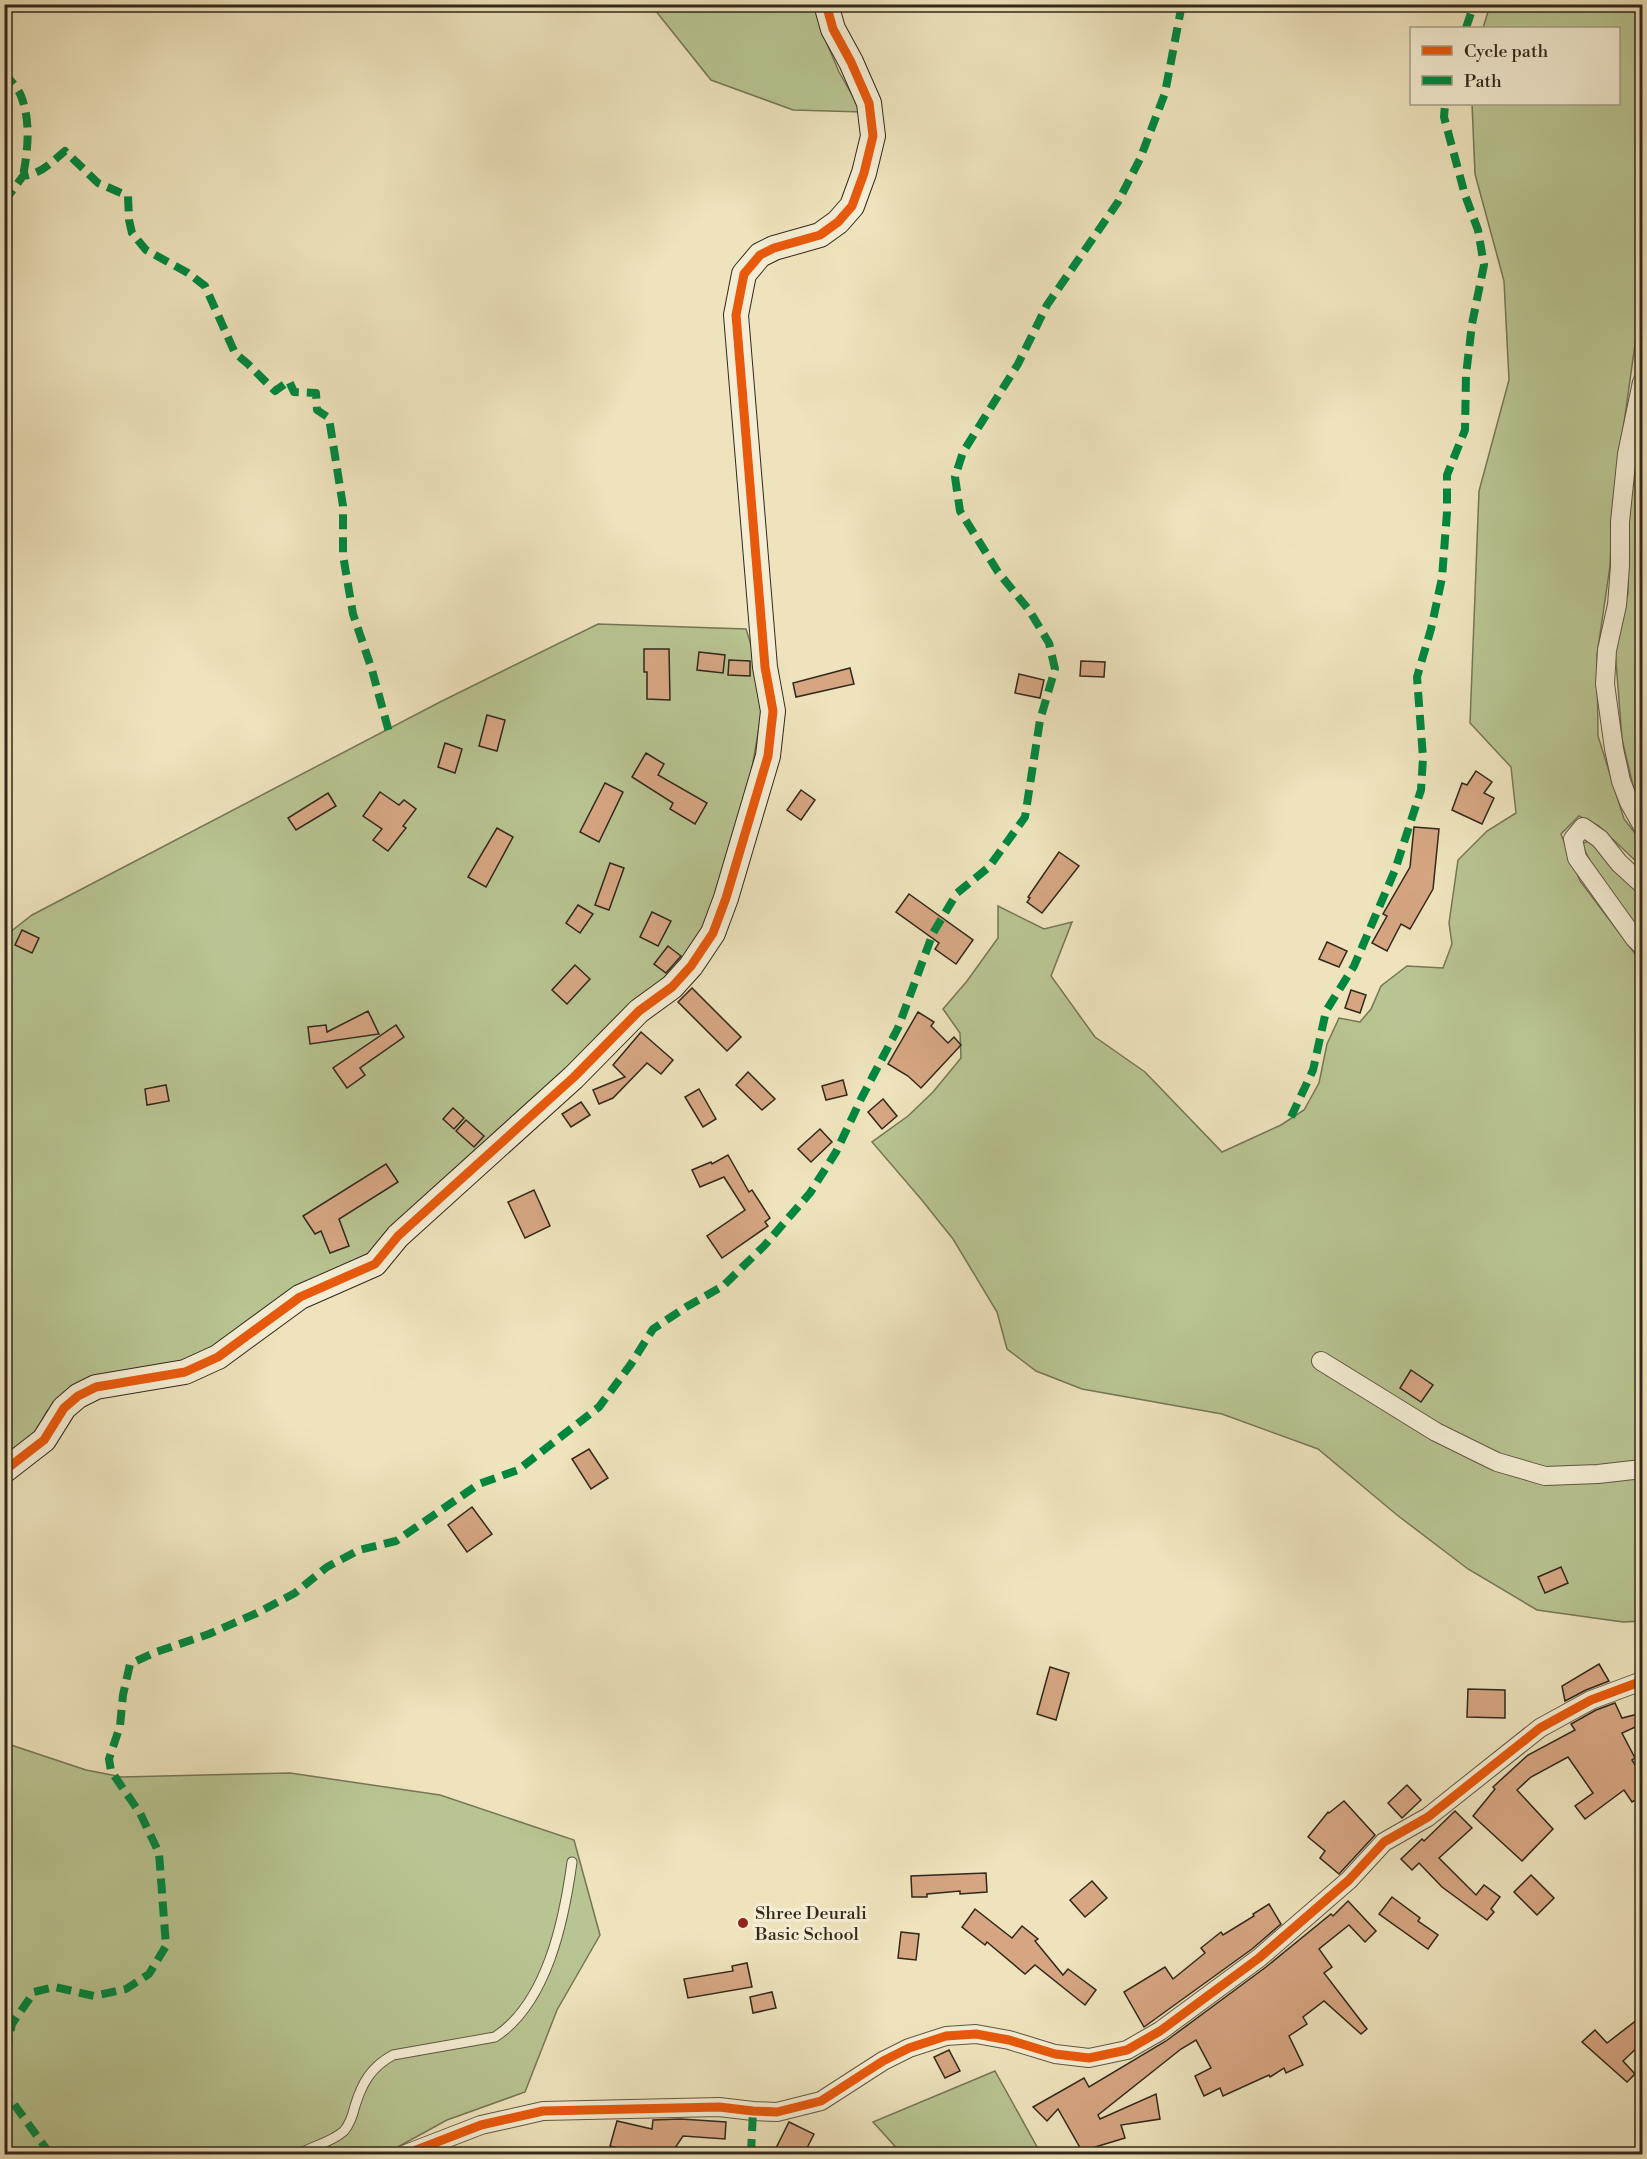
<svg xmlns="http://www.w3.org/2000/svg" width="1647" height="2159" font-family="'Libre Bodoni',serif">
  <rect width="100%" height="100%" fill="#eee3bc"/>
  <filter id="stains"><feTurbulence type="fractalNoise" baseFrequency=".00333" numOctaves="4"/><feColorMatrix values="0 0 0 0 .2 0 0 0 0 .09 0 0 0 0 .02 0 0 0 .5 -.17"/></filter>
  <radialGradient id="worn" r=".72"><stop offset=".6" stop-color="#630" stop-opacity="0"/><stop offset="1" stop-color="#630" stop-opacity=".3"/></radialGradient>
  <g fill="#b8c491" stroke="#757656" stroke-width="1.5">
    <polygon points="651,5 818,5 823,34 839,72 862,112 793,110 711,80"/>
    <polygon points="1490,5 1642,5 1642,294 1613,502 1610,566 1597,655 1598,736 1624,819 1642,842 1642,867 1599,826 1579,816 1561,834 1580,881 1642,963 1642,1621 1623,1622 1537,1610 1468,1569 1397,1515 1318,1449 1222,1414 1082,1389 1036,1371 1007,1349 997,1312 953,1239 921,1199 872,1142 908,1116 933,1092 961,1058 960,1033 943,1009 967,981 998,938 998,906 1044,929 1072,922 1051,976 1095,1037 1145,1072 1222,1152 1281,1125 1304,1110 1319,1083 1327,1044 1339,1018 1360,1022 1371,1009 1381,986 1407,966 1443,968 1452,944 1449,923 1458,860 1487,831 1516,813 1511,767 1470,723 1479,491 1509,380 1504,281 1475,174 1472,104 1618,104 1618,28 1483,28"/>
    <polygon points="1642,423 1642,812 1635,794 1622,739 1615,649 1628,593 1629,508"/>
    <polygon points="598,624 746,629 759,670 761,716 744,814 709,922 688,959 602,1031 572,1065 370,1255 207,1354 75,1388 47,1411 33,1438 5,1460 5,936 32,915 440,702"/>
    <path d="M1590,840L1635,885L1642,896V932C1619,904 1596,877 1582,844Z"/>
    <polygon points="5,1743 86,1770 122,1777 290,1773 440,1795 574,1840 600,1935 557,2010 525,2092 447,2120 385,2154 5,2154"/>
    <polygon points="995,2071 1041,2154 902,2154 873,2122"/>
  </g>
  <g fill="#d6a683" stroke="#32281b" stroke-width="1.5">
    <polygon points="644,649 669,649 670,700 647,699 647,672 644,672"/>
    <polygon points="699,652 725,655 723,673 697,670"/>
    <polygon points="729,660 750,661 750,676 728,675"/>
    <polygon points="1081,661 1105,662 1104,677 1080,676"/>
    <polygon points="850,668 854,684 796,697 793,683"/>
    <polygon points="1019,674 1044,680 1040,698 1015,693"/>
    <polygon points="487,715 505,720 497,751 479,746"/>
    <polygon points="445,743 462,749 455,773 438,767"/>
    <polygon points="646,753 664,764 658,775 707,803 695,824 670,809 673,803 632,777"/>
    <polygon points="1476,771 1492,782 1484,793 1494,798 1482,824 1452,810 1462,783 1467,785"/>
    <polygon points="605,783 623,792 599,842 580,832"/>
    <polygon points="801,790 815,800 801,820 787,810"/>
    <polygon points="380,792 399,805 404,800 416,809 403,826 406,828 388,851 373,840 382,829 363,816"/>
    <polygon points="328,793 336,806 296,830 288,818"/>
    <polygon points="1414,827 1439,829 1433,889 1410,929 1401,924 1387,951 1372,943 1387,916 1383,914 1410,867"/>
    <polygon points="497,828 513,837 486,887 468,877"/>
    <polygon points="1059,852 1079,866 1042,913 1027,902 1030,898 1028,897"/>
    <polygon points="610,863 624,868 609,910 595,905"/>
    <polygon points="909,894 973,940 956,964 935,949 939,943 896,912"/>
    <polygon points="578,905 593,914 580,933 566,923"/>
    <polygon points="652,912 671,921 658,946 640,937"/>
    <polygon points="22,930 39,938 32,953 15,945"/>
    <polygon points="1327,942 1347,951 1339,967 1319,959"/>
    <polygon points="668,946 681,956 666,973 654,964"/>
    <polygon points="575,965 590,979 567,1004 552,990"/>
    <polygon points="692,988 741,1037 727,1051 678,1002"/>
    <polygon points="1351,990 1366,995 1360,1013 1345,1008"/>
    <polygon points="368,1011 379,1034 310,1044 308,1027 326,1025 327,1032"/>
    <polygon points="918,1012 934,1022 931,1026 948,1043 954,1037 961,1045 921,1088 908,1076 888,1064"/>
    <polygon points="396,1025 404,1037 360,1068 365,1075 347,1088 333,1068"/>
    <polygon points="641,1032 673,1060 661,1074 647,1063 613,1098 599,1104 593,1090 625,1077 613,1065"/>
    <polygon points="748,1072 775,1099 762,1110 736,1085"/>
    <polygon points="843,1080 847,1095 826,1100 822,1086"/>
    <polygon points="166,1085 169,1101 147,1105 145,1089"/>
    <polygon points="699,1089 716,1119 703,1127 685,1097"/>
    <polygon points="883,1099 897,1116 882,1129 868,1112"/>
    <polygon points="581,1102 590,1115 571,1127 562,1114"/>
    <polygon points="453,1108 464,1118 454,1129 443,1119"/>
    <polygon points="466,1120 484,1136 474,1147 456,1131"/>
    <polygon points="820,1129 832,1142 811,1162 798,1149"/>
    <polygon points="728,1155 749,1192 752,1190 770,1218 765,1222 768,1226 722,1258 707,1236 745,1210 724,1177 700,1187 692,1170 711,1162 712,1164"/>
    <polygon points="386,1164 398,1182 339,1219 349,1246 330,1253 321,1231 315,1234 303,1216"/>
    <polygon points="534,1190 550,1226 525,1238 508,1202"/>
    <polygon points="1411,1370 1433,1385 1421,1402 1400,1388"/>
    <polygon points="589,1449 608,1478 591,1489 572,1459"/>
    <polygon points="472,1507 492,1534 467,1552 448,1525"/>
    <polygon points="1561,1567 1568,1583 1545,1593 1538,1577"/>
    <polygon points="1599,1664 1609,1681 1586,1690 1565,1701 1562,1686"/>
    <polygon points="1050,1667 1069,1673 1056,1720 1037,1714"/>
    <polygon points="1468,1689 1505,1690 1505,1718 1467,1717"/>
    <polygon points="1615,1703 1622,1718 1642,1713 1642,1724 1622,1733 1635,1758 1632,1760 1642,1776 1642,1796 1632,1802 1624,1790 1585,1819 1575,1806 1593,1793 1568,1757 1531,1777 1517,1790 1553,1829 1522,1861 1473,1816 1495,1789 1493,1787 1528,1755 1575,1730 1571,1724 1596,1710"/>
    <polygon points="1407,1785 1421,1800 1402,1818 1388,1803"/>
    <polygon points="1344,1801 1375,1835 1339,1874 1320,1858 1325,1851 1308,1837 1328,1812 1329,1813"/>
    <polygon points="1455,1811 1472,1828 1439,1858 1476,1895 1484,1885 1500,1897 1491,1909 1494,1912 1487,1920 1442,1887 1419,1863 1412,1870 1401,1859 1422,1839 1424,1841"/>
    <polygon points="986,1873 987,1892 960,1894 960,1891 927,1894 927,1897 912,1897 911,1876"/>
    <polygon points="1531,1875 1554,1898 1537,1915 1514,1892"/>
    <polygon points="1092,1881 1107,1898 1085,1917 1070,1900"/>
    <polygon points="1392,1897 1420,1918 1418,1921 1438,1935 1428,1949 1379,1914"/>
    <polygon points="1348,1901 1376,1931 1365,1942 1349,1925 1319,1949 1332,1967 1324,1973 1367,2029 1361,2034 1324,2001 1303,2017 1307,2024 1289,2036 1303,2065 1286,2073 1284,2068 1270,2077 1269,2075 1223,2096 1220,2088 1204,2096 1195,2076 1211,2068 1196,2040 1181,2049 1098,2115 1100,2119 1156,2094 1160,2119 1121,2125 1125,2138 1082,2151 1058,2109 1047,2121 1033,2107 1084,2078 1089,2087 1166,2041 1266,1967 1331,1914 1333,1916"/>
    <polygon points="1269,1904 1281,1924 1252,1949 1144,2027 1124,1992 1165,1967 1173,1979 1205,1953 1201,1948 1221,1932 1223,1935 1254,1916 1253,1914"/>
    <polygon points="975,1909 1012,1938 1022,1926 1038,1939 1035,1941 1063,1975 1068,1969 1096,1990 1085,2005 1035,1965 1025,1974 987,1942 985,1945 962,1927"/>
    <polygon points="901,1932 919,1934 916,1960 898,1958"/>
    <polygon points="747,1963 752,1987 688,1998 684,1979 733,1971 732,1966"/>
    <polygon points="772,1992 776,2008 753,2013 750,1997"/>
    <polygon points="1642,2016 1642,2043 1623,2061 1635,2074 1627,2082 1582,2042 1595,2030 1607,2043"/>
    <polygon points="949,2050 960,2071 945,2078 934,2057"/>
    <polygon points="681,2119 726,2122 725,2139 683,2136 671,2154 642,2154 610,2146 617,2121 652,2129 653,2120"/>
    <polygon points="789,2122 814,2134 804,2154 773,2154"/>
  </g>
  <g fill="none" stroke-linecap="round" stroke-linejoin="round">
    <defs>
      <path id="lane" d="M299,2154C313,2146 332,2142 344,2131C350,2124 353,2114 355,2106C362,2083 371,2067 393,2055L495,2037C547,2003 564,1921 572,1862"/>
      <g id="street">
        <polyline points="1642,382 1627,454 1620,522 1620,566 1617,605 1607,650 1605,684 1614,749 1621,781 1629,802 1642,825"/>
        <polyline points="1642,884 1619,863 1600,839 1583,827 1573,839 1577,858 1635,939 1642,946"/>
        <polyline points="1321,1361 1436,1432 1497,1462 1545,1476 1598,1474 1642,1469"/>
        <polyline points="406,2154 481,2125 543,2111 719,2107 753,2111 777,2112 821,2101 883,2061 909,2048 946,2036 976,2034 1009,2040 1055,2054 1089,2058 1127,2050 1160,2031 1259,1958 1349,1880 1384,1842 1428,1817 1540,1728 1591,1700 1642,1681"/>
      </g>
      <polyline id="secondary" points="4,1471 44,1440 64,1408 78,1396 96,1387 185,1372 218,1357 300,1297 375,1264 398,1236 574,1077 639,1011 672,987 691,966 713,933 726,898 768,756 773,711 765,667 736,315 744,274 760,255 774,248 820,235 838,222 852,206 864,173 873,136 869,103 851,62 833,29 826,4"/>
    </defs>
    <use href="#lane" stroke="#615743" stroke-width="11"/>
    <use href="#street" stroke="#615743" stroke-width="20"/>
    <use href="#secondary" stroke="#32281b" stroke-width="26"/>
    <use href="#lane" stroke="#f4edd3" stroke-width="9"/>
    <use href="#street" stroke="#f4edd3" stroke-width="18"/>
    <use href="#secondary" stroke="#f4edd3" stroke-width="24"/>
    <g stroke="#00873e" stroke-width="8" stroke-dasharray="15 8" stroke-linecap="butt">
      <polyline points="1466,28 1474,4"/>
      <path d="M4,73C10,80 18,88 21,96C31,121 28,150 23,176"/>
      <path d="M4,202L23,176C41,174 52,162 65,151L98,183L128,196L129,220L132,233L146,250L188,273L205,286L235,353L248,364L275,391L289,381L294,392L316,393L317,410L329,418L343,506V555L353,614L372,670L389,732"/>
      <polyline points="1291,1117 1313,1070 1326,1011 1354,966 1395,870 1421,790 1423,758 1417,677 1431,629 1442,578 1447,512 1447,475 1465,430 1466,375 1472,324 1484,265 1478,230 1465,195 1444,117 1445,104"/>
      <polyline points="50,2154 6,2093 5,2058 12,2024 34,1992 55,1987 94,1996 126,1989 149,1974 166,1946 159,1853 140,1813 111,1771 109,1759 120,1726 123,1695 130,1664 156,1652 209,1634 257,1613 295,1593 327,1567 359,1550 396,1541 479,1484 518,1470 599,1407 631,1364 653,1329 686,1307 723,1286 764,1246 810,1193 836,1152 862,1097 898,1028 933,933 957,893 989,867 1025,817 1040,720 1055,669 1049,643 1029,610 998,572 960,511 955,477 963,452 1018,364 1047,305 1118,202 1140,159 1165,93 1182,4"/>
      <polyline points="751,2154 753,2111"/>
    </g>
    <defs>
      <g id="cycleway">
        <polyline points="4,1471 44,1440 64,1408 78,1396 96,1387 185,1372 218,1357 300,1297 375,1264 398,1236 574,1077 639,1011 672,987 691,966 713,933 726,898 768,756 773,711 765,667 736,315 744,274 760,255 774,248 820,235 838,222 852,206 864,173 873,136 869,103 851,62 833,29 826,4"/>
        <polyline points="406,2154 481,2125 543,2111 719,2107 753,2111 777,2112 821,2101 883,2061 909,2048 946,2036 976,2034 1009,2040 1055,2054 1089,2058 1127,2050 1160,2031 1259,1958 1349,1880 1384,1842 1428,1817 1540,1728 1591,1700 1642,1681"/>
      </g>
    </defs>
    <use href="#cycleway" stroke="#f4edd3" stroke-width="13"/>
    <use href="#cycleway" stroke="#e8590c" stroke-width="9"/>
  </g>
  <circle fill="#8f2418" stroke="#f4edd3" stroke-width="2" cx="743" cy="1923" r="6"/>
  <g text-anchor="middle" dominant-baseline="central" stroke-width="6" stroke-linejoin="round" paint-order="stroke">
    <g font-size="18" fill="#32281b" stroke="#f4edd3" text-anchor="start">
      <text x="755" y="1913">Shree Deurali<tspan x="755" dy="21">Basic School</tspan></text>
    </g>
  </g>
  <rect width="1647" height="2159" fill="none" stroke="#eee3bc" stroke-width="24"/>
  <rect x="6" y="6" width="1635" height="2147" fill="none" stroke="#32281b" stroke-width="3"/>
  <rect x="12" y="12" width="1623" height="2135" fill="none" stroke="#32281b" stroke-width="1.5"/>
  <rect x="1410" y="27" width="210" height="78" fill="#f4edd3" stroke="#a69e89" stroke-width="1.5"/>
  <rect x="1422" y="46" width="30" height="9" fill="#e8590c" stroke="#a69e89" stroke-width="1.5"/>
  <text x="1464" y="57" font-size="18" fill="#32281b">Cycle path</text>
  <rect x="1422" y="76" width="30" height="9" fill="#00873e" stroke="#a69e89" stroke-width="1.5"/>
  <text x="1464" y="87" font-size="18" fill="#32281b">Path</text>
  <rect width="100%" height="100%" filter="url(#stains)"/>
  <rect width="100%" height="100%" fill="url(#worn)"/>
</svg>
